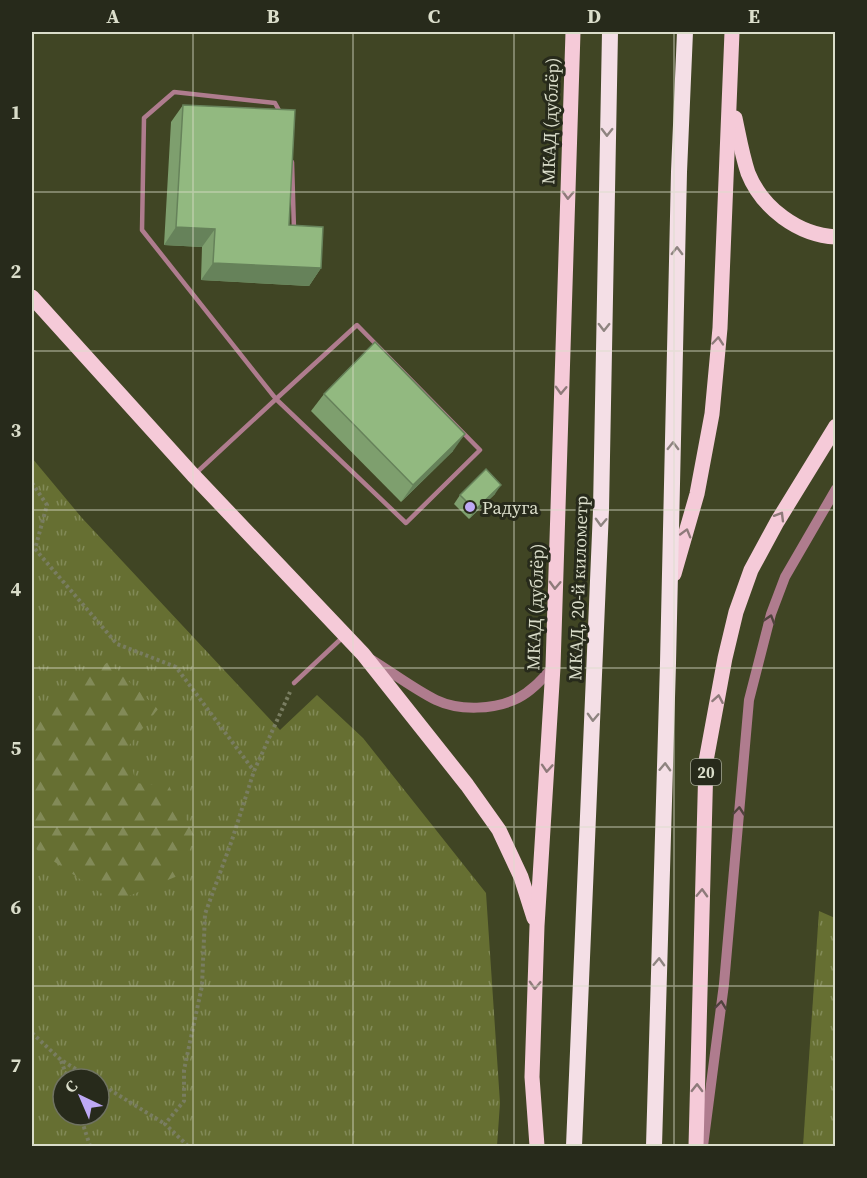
<svg xmlns="http://www.w3.org/2000/svg" width="867" height="1178" font-family="'Source Serif 4',serif">
  <defs>
    <pattern id="grass-tufts" width="24" height="20" patternUnits="userSpaceOnUse" patternTransform="scale(1.5)"><rect width="24" height="20" fill="#666f32"/><path d="M3 7l-1-3M5 7V3M7 7l1-3M15 17l-1-3M17 17v-4M19 17l1-3" fill="none" stroke="#828a58"/></pattern>
    <pattern id="forest-firs" width="22" height="20" patternUnits="userSpaceOnUse" patternTransform="scale(1.5)"><rect width="22" height="20" fill="#666f32"/><path d="M5 1l3.5 6h-7zM16 11l3.5 6h-7z" fill="#828a58"/></pattern>
  </defs>
  <rect width="100%" height="100%" fill="#404524"/>
  <g fill="url(#grass-tufts)" fill-rule="evenodd">
    <path d="M32,458L82,518L280,730L317,695L363,738L486,893L500,1103L497,1146H32ZM63,1079H99V1115H63Z"/>
    <polygon points="819,911 835,918 835,1146 803,1146"/>
  </g>
  <polygon fill="url(#forest-firs)" points="108,662 158,709 127,748 136,783 169,786 194,835 180,875 114,902 37,850 32,837 32,729 48,703"/>
  <g fill="none" stroke-linecap="round" stroke-linejoin="round">
    <g stroke="#797d61" stroke-width="4" stroke-dasharray="3 3" stroke-linecap="butt">
      <polyline points="32,483 47,505 35,549"/>
      <polyline points="35,549 117,644 176,667 254,771"/>
      <polyline points="32,1033 61,1060 92,1079"/>
      <polyline points="61,1061 68,1079"/>
      <polyline points="99,1083 165,1124"/>
      <polyline points="80,1115 90,1146"/>
      <polyline points="188,1146 165,1124 184,1101 184,1070 202,986 205,914 232,840 254,771 290,692"/>
    </g>
    <g stroke="#af7c8e" stroke-width="4.5">
      <polyline points="292,162 294,230"/>
      <polygon points="357,325 480,450 406,523 276,399"/>
      <polyline points="195,474 276,399 142,230 144,118 174,92 275,103 281,114"/>
      <polyline points="294,683 343,637"/>
    </g>
    <g stroke="#af7c8e" stroke-width="10">
      <path d="M372,660C393,673 414,689 436,700C459,711 495,710 518,698C532,691 542,679 553,667"/>
      <polyline points="703,1146 724,984 749,700 771,614 785,577 836,489"/>
    </g>
    <g stroke="#f5cad8" stroke-width="15">
      <path d="M735,118C739,137 742,155 748,173C762,208 798,235 836,237"/>
      <polyline points="32,297 193,475 363,654 467,785 499,830 521,877 534,918"/>
      <polyline points="674,574 697,494 712,414 720,328 732,32"/>
      <polyline points="537,1146 532,1077 537,926 553,667 573,32"/>
      <polyline points="696,1146 706,761 725,658 736,612 751,570 777,522 836,426"/>
    </g>
    <g stroke="#f4dfe6" stroke-width="16">
      <polyline points="574,1146 601,510 610,32"/>
      <polyline points="654,1146 668,663 679,172 685,32"/>
    </g>
  </g>
  <g fill="#7e9f6e">
    <polygon points="183,105 289,225 321,268 309,286 201,280 202,247 164,245 171,122"/>
    <polygon points="324,394 453,451 401,502 311,411"/>
    <polygon points="495,494 469,519 454,504 460,495"/>
  </g>
  <g fill="#66825a">
    <polygon points="176,227 215,229 202,247 164,245"/>
    <polygon points="213,263 321,268 309,286 201,280"/>
    <polygon points="465,434 453,451 401,502 413,485"/>
    <polygon points="501,485 495,494 469,519 475,510"/>
  </g>
  <g fill="#92b980" stroke="#66825a" stroke-width="1.5">
    <polygon points="183,105 295,110 289,225 323,227 321,268 213,263 215,229 176,227"/>
    <polygon points="375,342 465,434 413,485 324,394"/>
    <polygon points="486,469 501,485 475,510 460,495"/>
  </g>
  <defs><path id="oneway-chevron" d="M-2-3.5L2.5 0L-2 3.5" fill="none" stroke-width="1.6" stroke-linecap="round" stroke-linejoin="round" transform="scale(1.5)"/></defs>
  <g stroke="#8e8480">
    <use href="#oneway-chevron" transform="translate(607 132) rotate(91)"/>
    <use href="#oneway-chevron" transform="translate(677 251) rotate(-89)"/>
    <use href="#oneway-chevron" transform="translate(604 327) rotate(91)"/>
    <use href="#oneway-chevron" transform="translate(673 446) rotate(-89)"/>
    <use href="#oneway-chevron" transform="translate(601 522) rotate(92)"/>
    <use href="#oneway-chevron" transform="translate(593 717) rotate(92)"/>
    <use href="#oneway-chevron" transform="translate(665 767) rotate(-88)"/>
    <use href="#oneway-chevron" transform="translate(659 962) rotate(-88)"/>
  </g>
  <g stroke="#8e7a7a">
    <use href="#oneway-chevron" transform="translate(568 195) rotate(92)"/>
    <use href="#oneway-chevron" transform="translate(718 341) rotate(-85)"/>
    <use href="#oneway-chevron" transform="translate(561 390) rotate(92)"/>
    <use href="#oneway-chevron" transform="translate(780 516) rotate(-59)"/>
    <use href="#oneway-chevron" transform="translate(686 533) rotate(-74)"/>
    <use href="#oneway-chevron" transform="translate(555 585) rotate(92)"/>
    <use href="#oneway-chevron" transform="translate(718 699) rotate(-80)"/>
    <use href="#oneway-chevron" transform="translate(547 768) rotate(94)"/>
    <use href="#oneway-chevron" transform="translate(702 893) rotate(-88)"/>
    <use href="#oneway-chevron" transform="translate(535 985) rotate(92)"/>
    <use href="#oneway-chevron" transform="translate(697 1088) rotate(-89)"/>
  </g>
  <g stroke="#50433e">
    <use href="#oneway-chevron" transform="translate(770 619) rotate(-73)"/>
    <use href="#oneway-chevron" transform="translate(739 811) rotate(-85)"/>
    <use href="#oneway-chevron" transform="translate(721 1005) rotate(-83)"/>
  </g>
  <path fill="none" stroke="#daddca" stroke-width="1.5" stroke-opacity="0.55" d="M193,32V1146M353,32V1146M514,32V1146M674,32V1146M32,192H836M32,351H836M32,510H836M32,668H836M32,827H836M32,986H836"/>
  <circle fill="#bea9f5" stroke="#272a1b" stroke-width="2" cx="470" cy="507" r="6"/>
  <g text-anchor="middle" dominant-baseline="central" stroke-width="6" stroke-linejoin="round" paint-order="stroke">
    <rect fill="#272a1b" stroke="#a4a796" stroke-width="1.5" x="691" y="759" width="30" height="26" rx="4.5"/>
    <g font-size="16" font-weight="bold" fill="#daddca">
      <text x="706" y="772">20</text>
    </g>
    <g font-size="18" fill="#daddca" stroke="#272a1b">
      <text transform="translate(550 121) rotate(-88)">МКАД (дублёр)</text>
      <text transform="translate(578 588) rotate(-88)">МКАД, 20-й километр</text>
      <text transform="translate(535 607) rotate(-88)">МКАД (дублёр)</text>
    </g>
    <g font-size="18" fill="#daddca" stroke="#272a1b" text-anchor="start">
      <text x="482" y="507">Радуга</text>
    </g>
  </g>
  <rect width="867" height="1178" fill="none" stroke="#272a1b" stroke-width="66"/>
  <g transform="translate(81 1097) rotate(316)"><circle r="28" fill="#272a1b" stroke="#6f7261" stroke-width="1.5"/>
  <path d="M0-4.5L10 22L0 15L-10 22Z" fill="#bea9f5"/>
  <text y="-9" font-size="16" font-weight="bold" text-anchor="middle" fill="#daddca">С</text>
  </g>
  <rect x="33" y="33" width="801" height="1112" fill="none" stroke="#daddca" stroke-width="2"/>
  <g font-size="20" text-anchor="middle" font-weight="bold" fill="#daddca">
    <text x="113" y="23">A</text>
    <text x="273" y="23">B</text>
    <text x="434" y="23">C</text>
    <text x="594" y="23">D</text>
    <text x="754" y="23">E</text>
    <text x="16" y="119">1</text>
    <text x="16" y="278">2</text>
    <text x="16" y="437">3</text>
    <text x="16" y="596">4</text>
    <text x="16" y="755">5</text>
    <text x="16" y="914">6</text>
    <text x="16" y="1072">7</text>
  </g>
</svg>
